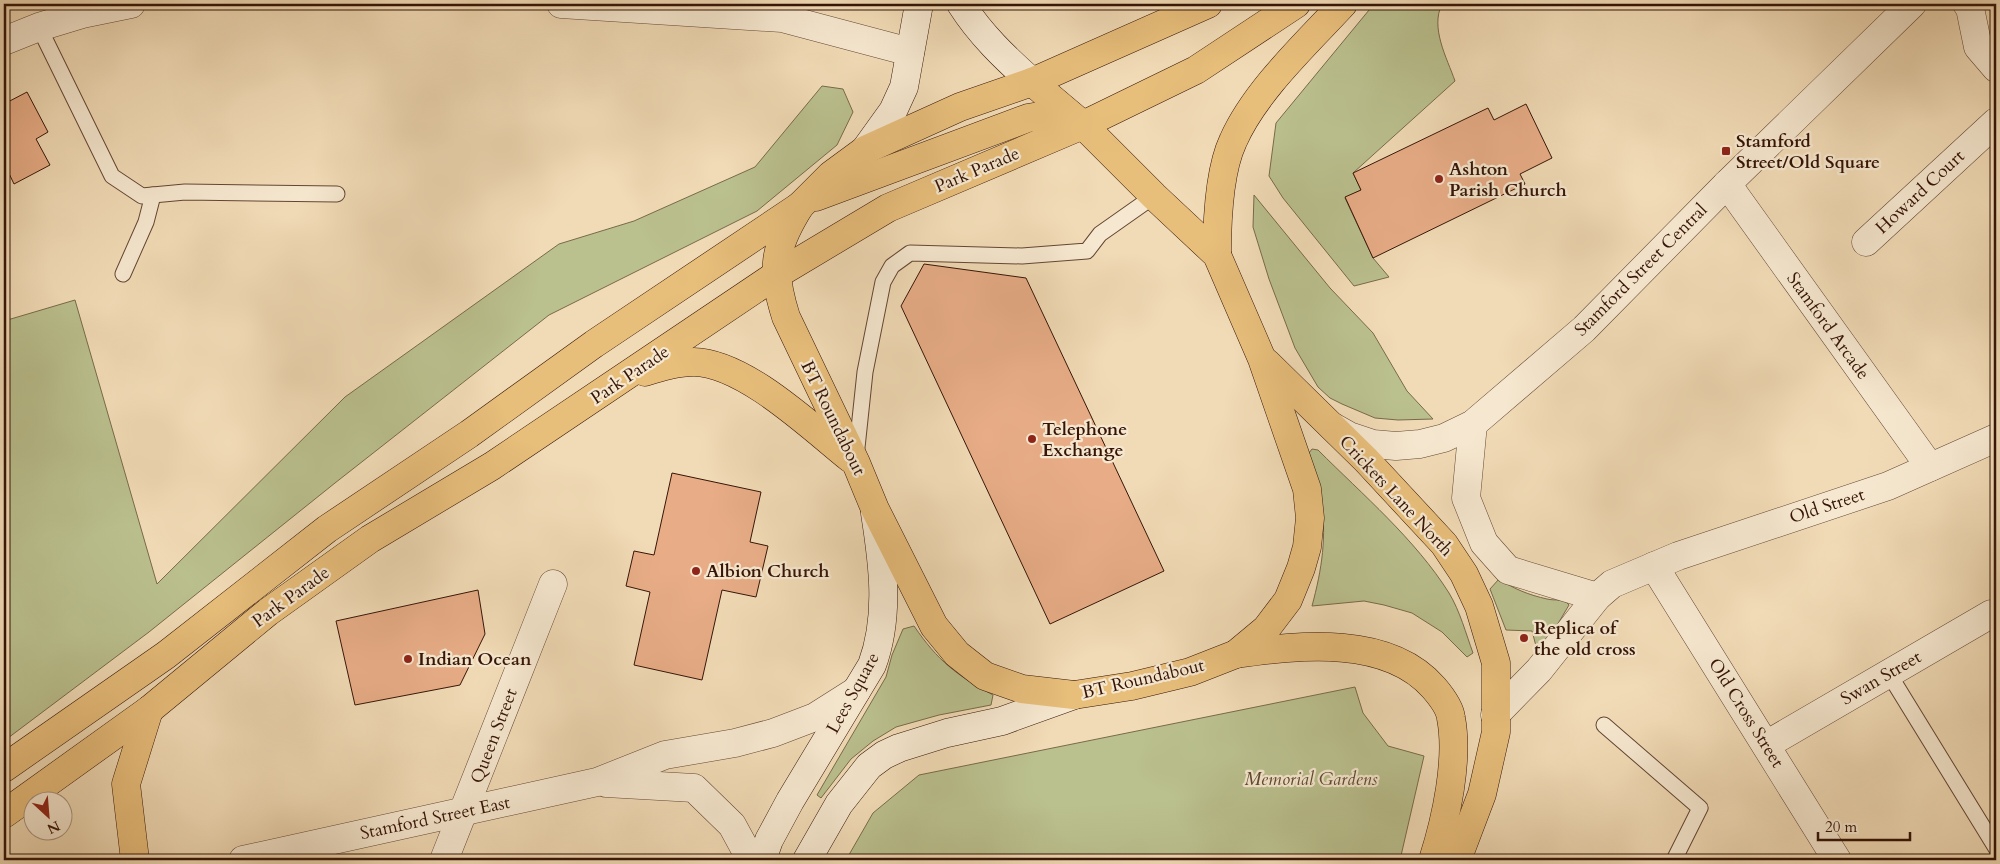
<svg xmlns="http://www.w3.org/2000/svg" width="2000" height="864" font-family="Cardo,serif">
  <rect width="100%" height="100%" fill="#f1dbb6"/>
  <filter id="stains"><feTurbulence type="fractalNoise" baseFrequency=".004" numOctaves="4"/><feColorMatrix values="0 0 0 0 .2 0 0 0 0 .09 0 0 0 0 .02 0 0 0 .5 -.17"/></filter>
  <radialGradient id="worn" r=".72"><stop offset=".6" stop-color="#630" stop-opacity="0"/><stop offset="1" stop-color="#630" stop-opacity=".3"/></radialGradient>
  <g fill="#bac08e" stroke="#786a4a">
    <path d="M1374,4H1442C1430,28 1447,58 1455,81L1353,173L1361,190L1345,198L1373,258L1389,277L1354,286L1283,198L1269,176L1276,123Z"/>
    <polygon points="822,86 843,89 853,112 837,145 757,211 549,315 335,483 149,632 4,741 4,321 75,300 157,584 345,397 559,244 634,221 755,167"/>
    <polygon points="1254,195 1330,288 1373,333 1407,391 1433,419 1398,420 1375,418 1342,404 1330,398 1318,387 1295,348 1269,279 1253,227"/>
    <path d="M1312,449L1318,450C1363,495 1415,539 1449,593C1460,611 1466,634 1473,653L1467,657L1442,632L1412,613L1384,605L1364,601L1312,606C1322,569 1327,536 1321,498C1319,483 1313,467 1309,453Z"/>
    <path d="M1499,579C1514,589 1529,595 1547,599C1555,601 1564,598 1569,605L1543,649L1536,646L1532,631L1506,630L1490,589Z"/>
    <path d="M914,626C938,661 956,675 993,695L991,705L939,715L896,727L873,741L851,759L821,798L817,795L886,677L892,655L903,629Z"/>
    <polygon points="1355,687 1363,713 1388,746 1424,756 1400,860 846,860 873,813 919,775"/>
  </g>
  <g fill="#e8ad87" stroke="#351407">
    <polygon points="27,92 48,132 36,139 50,165 14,184 4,163 4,104"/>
    <polygon points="1526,104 1552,158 1520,174 1525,184 1373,258 1345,197 1361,190 1353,173 1488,108 1494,120"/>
    <polygon points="924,264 1026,278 1164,571 1050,624 901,306"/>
    <polygon points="672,473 761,492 750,542 768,546 756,597 722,590 702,680 634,665 650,592 626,586 634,551 654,555"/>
    <polygon points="478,590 485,634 460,685 355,705 336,621"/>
  </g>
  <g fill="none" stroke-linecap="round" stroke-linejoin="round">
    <defs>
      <g id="lane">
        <polyline points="39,27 112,176 142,196 185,192 337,194"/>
        <polyline points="123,274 146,222 153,195"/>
        <polyline points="856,457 865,372 883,282 892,266 910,253 1022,256 1087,251 1100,234 1154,196"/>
        <polyline points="1889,674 1996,848"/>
        <polyline points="1604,725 1700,808 1674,860"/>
      </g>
      <g id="street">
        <polyline points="561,4 782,18 910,52"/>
        <polyline points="1967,4 1970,8 1978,47 1996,68"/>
        <polyline points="4,41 39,27 82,14 131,4"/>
        <polyline points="1727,184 1930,467"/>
        <polyline points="1866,242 1996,122"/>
        <polyline points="1473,424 1466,498 1484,543 1508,570 1597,597"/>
        <polyline points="1333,427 1349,436 1373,444 1396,446 1420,444 1444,438 1473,424 1584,329 1727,184 1912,4"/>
        <polyline points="1654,566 1837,860"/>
        <polyline points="1495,715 1539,670 1597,597 1612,584 1678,556 1888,486 1996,438"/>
        <polyline points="1766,745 1991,614 1996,614"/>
        <polyline points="606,783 694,788 732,825 751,860"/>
        <polyline points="243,860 597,782 665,755 735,743 773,733 815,717 856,691"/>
        <polyline points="444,860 553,584"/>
      </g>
      <g id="secondary">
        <path d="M961,4C980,34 1005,58 1032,82"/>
        <polyline points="865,150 893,111 904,87 919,4"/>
        <path d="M762,860L769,840L790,801L872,665C890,616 883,564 875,513"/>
        <polyline points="807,860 839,804 869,766 884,755 899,748 947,733 1002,721 1074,695"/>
      </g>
      <g id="highway">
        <path d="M816,197L1028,118C1044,115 1062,114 1077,122"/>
        <path d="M800,206C773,249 771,269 786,317L856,463L875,509L934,626L957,654L985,676L1022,689L1074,695L1132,686L1190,672L1236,654L1266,629L1288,600L1301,568L1307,547L1310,518L1307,489L1262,359L1217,255L1154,196L1083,125L1032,82"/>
        <path d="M1217,255C1217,222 1219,171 1233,141C1255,91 1306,44 1343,4"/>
        <polyline points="1267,363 1366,460 1444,544 1464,574 1479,606 1496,663 1496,732 1482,794 1457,860"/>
        <path d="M645,372C661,367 677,362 694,362C745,363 812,428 851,459"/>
        <path d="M1236,654C1300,645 1388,635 1434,688C1440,695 1450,708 1451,718C1459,760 1446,819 1433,860"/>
        <polyline points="4,768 166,655 327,529 469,434 594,344 800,206 831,175 865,150 960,107 1032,82 1208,4"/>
        <polyline points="4,814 149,710 268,612 370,539 492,466 776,275 888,208 1083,125 1196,70 1296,4"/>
        <polyline points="135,860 126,784 149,710"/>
      </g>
    </defs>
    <use href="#lane" stroke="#644633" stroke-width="17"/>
    <use href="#street" stroke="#644633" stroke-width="29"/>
    <use href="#secondary" stroke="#351407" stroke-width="29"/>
    <use href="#highway" stroke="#351407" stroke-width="29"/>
    <use href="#lane" stroke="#f6e8d0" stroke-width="15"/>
    <use href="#street" stroke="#f6e8d0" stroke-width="28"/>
    <use href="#secondary" stroke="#f6e8d0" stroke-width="28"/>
    <use href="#highway" stroke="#e8be7b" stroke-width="28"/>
  </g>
  <g fill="#8f2418" stroke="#f6e8d0" stroke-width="2">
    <rect x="1721" y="146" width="10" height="10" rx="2.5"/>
    <circle cx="1439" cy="179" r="5"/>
    <circle cx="1032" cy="439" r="5"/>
    <circle cx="696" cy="571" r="5"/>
    <circle cx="1524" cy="638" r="5"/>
    <circle cx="408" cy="659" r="5"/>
  </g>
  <g text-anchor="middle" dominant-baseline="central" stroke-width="4.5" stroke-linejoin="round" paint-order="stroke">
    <g font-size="18" font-weight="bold" fill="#351407" stroke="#f6e8d0" text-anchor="start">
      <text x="1736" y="141">Stamford<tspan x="1736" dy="21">Street/Old Square</tspan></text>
      <text x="1449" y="169">Ashton<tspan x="1449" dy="21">Parish Church</tspan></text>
      <text x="1042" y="429">Telephone<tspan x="1042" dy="21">Exchange</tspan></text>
      <text x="706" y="571">Albion Church</text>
      <text x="1534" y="628">Replica of<tspan x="1534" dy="21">the old cross</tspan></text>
      <text x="418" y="659">Indian Ocean</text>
    </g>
    <g font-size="18" fill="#351407" stroke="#f6e8d0">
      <text transform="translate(977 170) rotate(-23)">Park Parade</text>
      <text transform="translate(1920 192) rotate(-43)">Howard Court</text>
      <text transform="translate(1641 270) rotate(-45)">Stamford Street Central</text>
      <text transform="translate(1828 326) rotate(54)">Stamford Arcade</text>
      <text transform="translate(630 375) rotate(-34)">Park Parade</text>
      <text transform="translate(833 418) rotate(64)">BT Roundabout</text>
      <text transform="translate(1396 496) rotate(47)">Crickets Lane North</text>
      <text transform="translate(1827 506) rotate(-18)">Old Street</text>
      <text transform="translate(291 597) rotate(-36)">Park Parade</text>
      <text transform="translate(1881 678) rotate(-30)">Swan Street</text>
      <text transform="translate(1143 679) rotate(-13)">BT Roundabout</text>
      <text transform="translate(853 693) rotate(-61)">Lees Square</text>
      <text transform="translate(1746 713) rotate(58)">Old Cross Street</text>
      <text transform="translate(494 736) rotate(-69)">Queen Street</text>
      <text transform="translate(435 818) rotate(-12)">Stamford Street East</text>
    </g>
    <g font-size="18" font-style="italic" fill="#5d4830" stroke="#f6e8d0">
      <text x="1311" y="779">Memorial Gardens</text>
    </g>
  </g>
  <rect width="2000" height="864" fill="none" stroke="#f1dbb6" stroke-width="20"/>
  <rect x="5" y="5" width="1990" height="854" fill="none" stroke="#351407" stroke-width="2.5"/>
  <rect x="10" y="10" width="1980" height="844" fill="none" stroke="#351407"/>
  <g transform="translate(48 816) rotate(154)"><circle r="24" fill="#f6e8d0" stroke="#a99380"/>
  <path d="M0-4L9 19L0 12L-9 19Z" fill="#8f2418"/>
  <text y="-8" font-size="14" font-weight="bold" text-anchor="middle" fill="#351407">N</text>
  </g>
  <path d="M1818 832v8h92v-8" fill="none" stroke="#351407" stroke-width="2.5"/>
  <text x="1825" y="832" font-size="15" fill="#351407" stroke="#f6e8d0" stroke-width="4" paint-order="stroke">20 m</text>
  <rect width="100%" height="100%" filter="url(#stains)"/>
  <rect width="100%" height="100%" fill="url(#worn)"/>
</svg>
